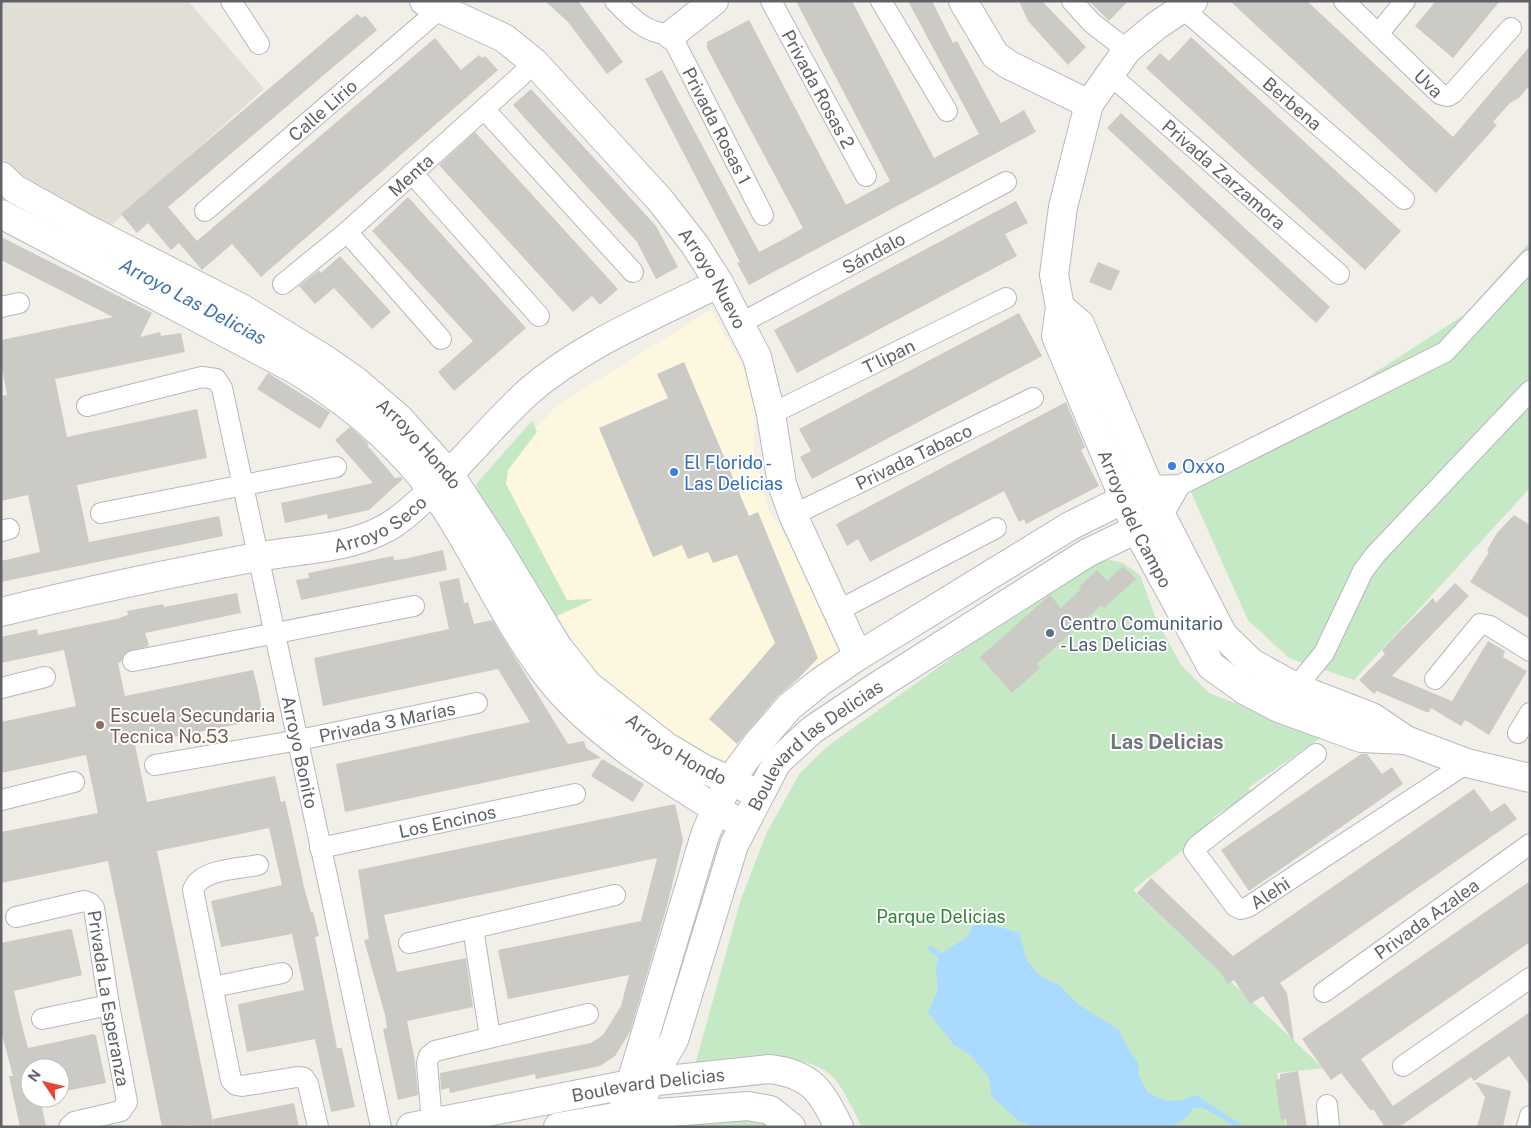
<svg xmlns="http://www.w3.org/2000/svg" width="1531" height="1128" font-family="'Public Sans',sans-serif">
  <rect width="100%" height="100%" fill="#f1efe8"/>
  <polygon fill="#fef7e0" points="711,310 744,369 755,400 754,455 767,507 817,589 851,657 755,751 727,761 677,741 610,693 580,652 488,499 485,487 556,406"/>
  <polygon fill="#e1ded6" points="1,1 188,1 264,89 108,228 28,181 1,157"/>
  <g fill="#c5e8c5">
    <polygon points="1530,242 1530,488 1354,680 1289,658 1248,620 1182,472 1300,421 1464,315"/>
    <polygon points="532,421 537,432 508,470 506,484 567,600 594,599 555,617 478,493 476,484"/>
    <path d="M1105,559L1123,563L1140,575L1156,619L1181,665L1209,693L1323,736L1248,788L1252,792L1212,818L1216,824L1133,890L1323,1068L1277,1073L1286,1127H862C852,1109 842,1081 824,1070C795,1051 729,1062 695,1065L741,899L767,832L800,773L828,746L1082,565Z"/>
    <polygon points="772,1108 789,1127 672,1127"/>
  </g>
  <polygon fill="#aadaff" points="976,920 1019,933 1027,961 1041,977 1059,985 1079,1005 1119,1030 1127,1047 1138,1063 1139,1076 1148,1093 1167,1101 1183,1100 1196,1095 1219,1110 1216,1115 1203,1108 1194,1107 1185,1119 1170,1127 1036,1127 1019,1121 992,1097 989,1078 979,1065 969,1054 954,1045 928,1012 938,990 936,968 939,955 967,937"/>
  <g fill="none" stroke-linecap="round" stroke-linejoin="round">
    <g stroke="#aadaff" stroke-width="5.5">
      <polyline points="8,199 24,212"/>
      <polyline points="931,949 939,955"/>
      <polyline points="1212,1109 1240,1127"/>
    </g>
  </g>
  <g fill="#cccac5">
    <polygon points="545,1 578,1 623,62 607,74 568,22"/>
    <polygon points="796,1 852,1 934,158 979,134 908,1 932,1 953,43 957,41 1001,123 1024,110 1036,132 749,285 737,263 740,262 645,79 662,70 759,252 782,240 803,228 707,48 707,42 749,20 846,205 890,181"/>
    <polygon points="1019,1 1042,1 1086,47 1068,65 1028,21"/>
    <polygon points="1089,1 1128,1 1109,21"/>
    <polygon points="1230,1 1307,1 1453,137 1530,46 1530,85 1519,98 1510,103 1493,122 1497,125 1436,193"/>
    <polygon points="1436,1 1500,1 1453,58 1415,26"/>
    <polygon points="357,14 362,18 365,15 377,30 168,207 197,241 435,38 461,70 479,55 482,58 485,56 498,70 261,277 232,244 202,270 179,243 171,250 148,223 137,233 121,214"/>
    <polygon points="1191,37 1401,231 1365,270 1146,68 1160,53 1169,61"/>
    <polygon points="531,89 656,226 678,267 656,279 637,242 513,105"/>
    <polygon points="1121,113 1330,307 1316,323 1107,128"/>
    <polygon points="475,132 618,289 600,305 592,296 573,312 439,165"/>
    <polygon points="408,197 526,328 454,391 438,372 473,341 372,231"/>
    <polygon points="1016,201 1028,223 1005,234 1017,256 797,373 774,330"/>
    <polygon points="1,237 152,313 140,337 160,332 161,336 181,333 185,352 55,379 67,437 197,409 207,458 77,485 89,542 219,516 223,536 1,582 1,561 40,552 28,495 1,501 1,396 7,395 1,363 1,340 113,317 1,260"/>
    <polygon points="340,256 391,312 372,329 334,288 315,304 299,286 319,270 321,273"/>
    <polygon points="1098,262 1120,271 1111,291 1089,282"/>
    <polygon points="1019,313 1042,356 812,479 800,457 811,451 799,429"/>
    <polygon points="684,362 749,516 758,512 818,658 799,678 778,696 737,744 709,719 775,643 737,555 713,563 708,552 688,559 682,545 653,557 599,428 668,398 657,374"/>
    <polygon points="268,373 330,412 320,429 257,389"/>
    <polygon points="1066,402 1085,447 1081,450 1099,486 1026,524 1024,519 1019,522 1004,491 870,562 858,539 847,546 836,524"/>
    <polygon points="350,427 369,444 367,445 395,478 401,477 403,479 369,510 328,519 327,514 285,523 281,503 373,483 335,440"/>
    <polygon points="1514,515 1530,525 1530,619 1470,582 1489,552 1487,550 1497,533"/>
    <polygon points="443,550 447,570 301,600 296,580 309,578 308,573 393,556 394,560 404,559"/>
    <polygon points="1123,566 1136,579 1104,608 1101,605 1037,664 1040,668 1012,693 980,657 1050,595 1061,608 1081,589 1079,587 1097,570 1107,581"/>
    <polygon points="459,578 464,603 468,602 474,624 492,620 568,744 584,741 586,748 601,758 345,812 336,764 530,722 498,669 323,706 314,658 449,629 439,582"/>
    <polygon points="1455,583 1469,596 1392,676 1452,701 1488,641 1505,651 1503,657 1527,671 1489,735 1465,720 1461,726 1431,708 1429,712 1426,712 1377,691 1374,694 1359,680 1385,654 1382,650 1403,628 1433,598 1436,603"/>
    <polygon points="237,593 241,613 145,633 149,646 126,652 121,662 118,663 125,696 253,670 258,690 264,719 135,745 147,802 275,776 281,802 285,801 290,822 304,887 311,912 313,912 319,936 315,937 337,1048 342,1048 355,1107 331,1112 315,1039 247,1052 238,1006 239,1004 304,990 292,934 221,947 211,901 282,885 269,828 157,851 214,1127 193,1127 193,1125 162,1127 108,861 1,883 1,832 98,813 86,755 1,773 1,722 76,706 64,650 1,663 1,637 37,629 38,635 116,619 128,615 127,611 163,604 164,607"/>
    <polygon points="1361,754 1367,754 1382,774 1392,767 1403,784 1249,891 1221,850"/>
    <polygon points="602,759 644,784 633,802 591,776"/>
    <polygon points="1474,789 1491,812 1505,803 1517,819 1280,983 1287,993 1294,1042 1263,996 1250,1004 1234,980 1228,984 1220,972 1137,893 1151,878 1233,956"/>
    <polygon points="675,804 683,840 667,906 630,1032 615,1056 600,1066 536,1079 535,1074 450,1093 449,1088 441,1090 440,1073 591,1043 603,1035 621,1006 629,975 508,999 498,950 641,921 657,858 384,915 397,972 466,958 473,1007 407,1021 415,1061 418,1095 398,1100 383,1029 387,1028 385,1015 364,940 369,939 358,870"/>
    <polygon points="1530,881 1530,942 1361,1059 1393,1106 1530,1012 1530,1085 1509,1056 1474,1081 1471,1077 1402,1125 1385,1127 1373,1109 1371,1111 1341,1073 1331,1080 1302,1039"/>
    <polygon points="70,929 72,930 82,975 14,991 21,1022 28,1048 94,1034 96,1036 106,1083 60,1092 60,1068 30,1068 30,1098 40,1098 46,1127 20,1127 9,1076 13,1076 1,1031 1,943"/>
    <polygon points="1298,1071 1307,1127 1287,1127 1286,1119 1281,1120 1275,1080 1280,1079 1280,1074"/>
    <polygon points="1475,1082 1511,1091 1503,1127 1477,1127 1485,1097"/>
    <polygon points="294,1103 299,1127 214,1127 213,1119"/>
  </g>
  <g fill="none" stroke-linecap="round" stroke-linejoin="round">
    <defs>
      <g id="street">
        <polyline points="231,1 259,44"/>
        <path id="s1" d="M615,1C632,19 646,33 671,35L763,215"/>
        <path id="s2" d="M771,1L866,176"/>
        <polyline points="881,1 947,111"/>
        <polyline points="1072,1 1092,23 1127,50"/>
        <path id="s3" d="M1344,1L1440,94L1448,96L1453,93L1511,28"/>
        <path id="s4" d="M1182,8L1404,199"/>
        <polyline points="1378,34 1405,1"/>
        <path id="s5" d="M1108,73L1339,274"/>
        <polyline points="484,109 633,272"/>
        <polyline points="412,173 539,316"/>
        <path id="s6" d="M205,211L441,8"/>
        <polyline points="347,232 441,339"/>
        <path id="s7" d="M283,284L347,232L535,63"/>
        <polyline points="1,307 19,303"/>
        <path id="s8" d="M741,323L1006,182"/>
        <path id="s9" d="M87,406L202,377L216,379L222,388L381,1127"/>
        <path id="s10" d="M771,414L1006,298"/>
        <polyline points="1180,485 1445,352 1530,260"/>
        <polyline points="1150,486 1180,485 1162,517"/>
        <polyline points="101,513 336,467"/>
        <path id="s11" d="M793,515L1033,398"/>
        <polyline points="1,531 9,529"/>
        <polyline points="839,610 996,528"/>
        <polyline points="133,661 414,606"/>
        <polyline points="1435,679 1480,624 1490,626 1530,651"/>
        <polyline points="1,688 45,677"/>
        <polyline points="1288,697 1324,653 1363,571 1375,555 1530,391"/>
        <polyline points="1518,733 1530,713"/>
        <path id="s12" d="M1316,754L1197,846L1194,851L1235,906L1241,909L1248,907L1467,763"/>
        <path id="s13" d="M155,765L299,740L477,703"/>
        <polyline points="1,800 74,782"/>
        <path id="s14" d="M320,848L575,794"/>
        <path d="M258,865C238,869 200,869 193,890L231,1080L236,1085L242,1086L297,1077L304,1078L308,1084L318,1127"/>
        <path id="s15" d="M16,917L84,901L90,903L94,908L109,1005L127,1102L121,1111L74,1122L69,1127"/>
        <polyline points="473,928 490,1037"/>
        <polyline points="409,943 615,895"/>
        <polyline points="213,987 282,973"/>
        <path id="s16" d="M1324,992L1530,844"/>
        <polyline points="42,1019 109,1005"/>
        <polyline points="1403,1066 1530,978"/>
        <polyline points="1327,1105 1329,1127"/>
        <polyline points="432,1123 427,1063 429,1056 435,1051 588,1014"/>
        <polyline points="1527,1127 1530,1116"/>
      </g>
      <g id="secondary">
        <path id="s17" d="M424,1L504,38L535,63L660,200L695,245L719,283L757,357L771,414L782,484L793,515L858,656"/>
        <polyline points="963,1 995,55 1009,65 1089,104"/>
        <path id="s18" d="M1193,1L1156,26L1127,50L1089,104L1063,207L1054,275L1060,307L1056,336L1137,530L1211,666L1246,691L1279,708L1361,738L1406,740"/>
        <polyline points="671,35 714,1"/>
        <path id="s19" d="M1,176L15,189L85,228L243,309L326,360L356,381L399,418L450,475L499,550L557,646L588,685L667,747L704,769L759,794"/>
        <path d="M1,214L296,370C358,408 412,455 451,517C484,570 510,628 549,678C594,736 680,787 743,825"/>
        <polyline points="1060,307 1080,324 1162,517 1223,635 1252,663 1297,688 1372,717 1406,740 1467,763 1530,778"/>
        <path id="s20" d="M1,612C86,591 171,573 257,557C299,549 345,550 384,529C398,522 410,511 422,500C460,466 491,426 528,392C583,344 654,316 719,283"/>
        <path id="s21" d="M638,1110L650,1081L674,1040L734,845L777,762L812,730L876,687L1087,553L1162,517"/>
        <polyline points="621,1116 705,835 716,809 731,779 756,745 790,706 820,682 858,656 1070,526 1150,486"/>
        <path id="s22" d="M411,1127L630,1084L769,1069C812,1074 821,1091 839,1127"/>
        <polyline points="558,1127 621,1116 748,1106 770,1110 791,1127"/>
      </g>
    </defs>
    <use href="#street" stroke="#b5b8bc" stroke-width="22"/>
    <use href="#secondary" stroke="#b6babf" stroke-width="30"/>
    <use href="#street" stroke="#fff" stroke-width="20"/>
    <use href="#secondary" stroke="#fff" stroke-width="28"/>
  </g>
  <g fill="#3f7fe0" stroke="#fff" stroke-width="2">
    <circle cx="1172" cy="466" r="5"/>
    <circle cx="674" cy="472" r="5"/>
  </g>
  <circle fill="#5c6f8a" stroke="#fff" stroke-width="2" cx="1050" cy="633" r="5"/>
  <circle fill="#8d6e63" stroke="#fff" stroke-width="2" cx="100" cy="725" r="5"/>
  <g text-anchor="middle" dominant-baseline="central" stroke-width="4" stroke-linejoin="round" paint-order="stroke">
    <g font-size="18" fill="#5f6368" stroke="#fff">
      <text stroke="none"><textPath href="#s3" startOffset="118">Uva</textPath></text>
      <text stroke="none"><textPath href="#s2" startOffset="100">Privada Rosas 2</textPath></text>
      <text stroke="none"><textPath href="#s4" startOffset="146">Berbena</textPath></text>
      <text stroke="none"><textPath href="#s6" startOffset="155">Calle Lirio</textPath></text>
      <text stroke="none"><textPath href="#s1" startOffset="169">Privada Rosas 1</textPath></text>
      <text stroke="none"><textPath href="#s5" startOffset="154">Privada Zarzamora</textPath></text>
      <text stroke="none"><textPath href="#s7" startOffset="168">Menta</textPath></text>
      <text stroke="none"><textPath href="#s8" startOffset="150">Sándalo</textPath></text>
      <text stroke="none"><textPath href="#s17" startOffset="408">Arroyo Nuevo</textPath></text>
      <text stroke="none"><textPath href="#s10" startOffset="131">T´lipan</textPath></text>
      <text stroke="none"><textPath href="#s19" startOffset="500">Arroyo Hondo</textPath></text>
      <text stroke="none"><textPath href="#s11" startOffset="134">Privada Tabaco</textPath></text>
      <text stroke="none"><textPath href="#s18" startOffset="584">Arroyo del Campo</textPath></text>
      <text stroke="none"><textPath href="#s20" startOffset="391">Arroyo Seco</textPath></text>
      <text stroke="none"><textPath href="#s13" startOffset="236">Privada 3 Marías</textPath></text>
      <text stroke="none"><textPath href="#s19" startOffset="905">Arroyo Hondo</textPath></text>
      <text stroke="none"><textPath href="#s21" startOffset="415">Boulevard las Delicias</textPath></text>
      <text stroke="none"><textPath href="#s9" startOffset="516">Arroyo Bonito</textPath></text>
      <text stroke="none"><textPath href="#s14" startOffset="130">Los Encinos</textPath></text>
      <text stroke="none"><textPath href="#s12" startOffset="265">Alehi</textPath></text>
      <text stroke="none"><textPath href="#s16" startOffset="126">Privada Azalea</textPath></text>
      <text stroke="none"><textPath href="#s15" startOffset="174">Privada La Esperanza</textPath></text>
      <text stroke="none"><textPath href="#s22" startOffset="241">Boulevard Delicias</textPath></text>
    </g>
    <g font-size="18" fill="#366cbe" stroke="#fff" text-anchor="start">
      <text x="684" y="462">El Florido -<tspan x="684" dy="21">Las Delicias</tspan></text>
      <text x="1182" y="466">Oxxo</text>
    </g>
    <g font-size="18" fill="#4e5e75" stroke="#fff" text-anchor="start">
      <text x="1060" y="623">Centro Comunitario<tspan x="1060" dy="21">- Las Delicias</tspan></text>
    </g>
    <g font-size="18" fill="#785e54" stroke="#fff" text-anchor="start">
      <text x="110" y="715">Escuela Secundaria<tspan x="110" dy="21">Tecnica No.53</tspan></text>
    </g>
    <g font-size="18" fill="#348238" stroke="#fff">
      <text x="941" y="916">Parque Delicias</text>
    </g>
    <g font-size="19" font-style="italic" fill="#4174aa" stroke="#fff">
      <text transform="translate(193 301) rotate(28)">Arroyo Las Delicias</text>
    </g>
    <g font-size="20" font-weight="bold" fill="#70757a" stroke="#fff">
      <text x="1167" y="742">Las Delicias</text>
    </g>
  </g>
  <rect width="1531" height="1128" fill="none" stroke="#5f6368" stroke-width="5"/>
  <g transform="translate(45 1083) rotate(305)"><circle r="24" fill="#ffffff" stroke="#bfc1c3"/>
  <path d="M0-4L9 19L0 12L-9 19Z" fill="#ea4335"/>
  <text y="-8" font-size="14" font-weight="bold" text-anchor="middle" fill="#5f6368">N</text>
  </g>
</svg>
